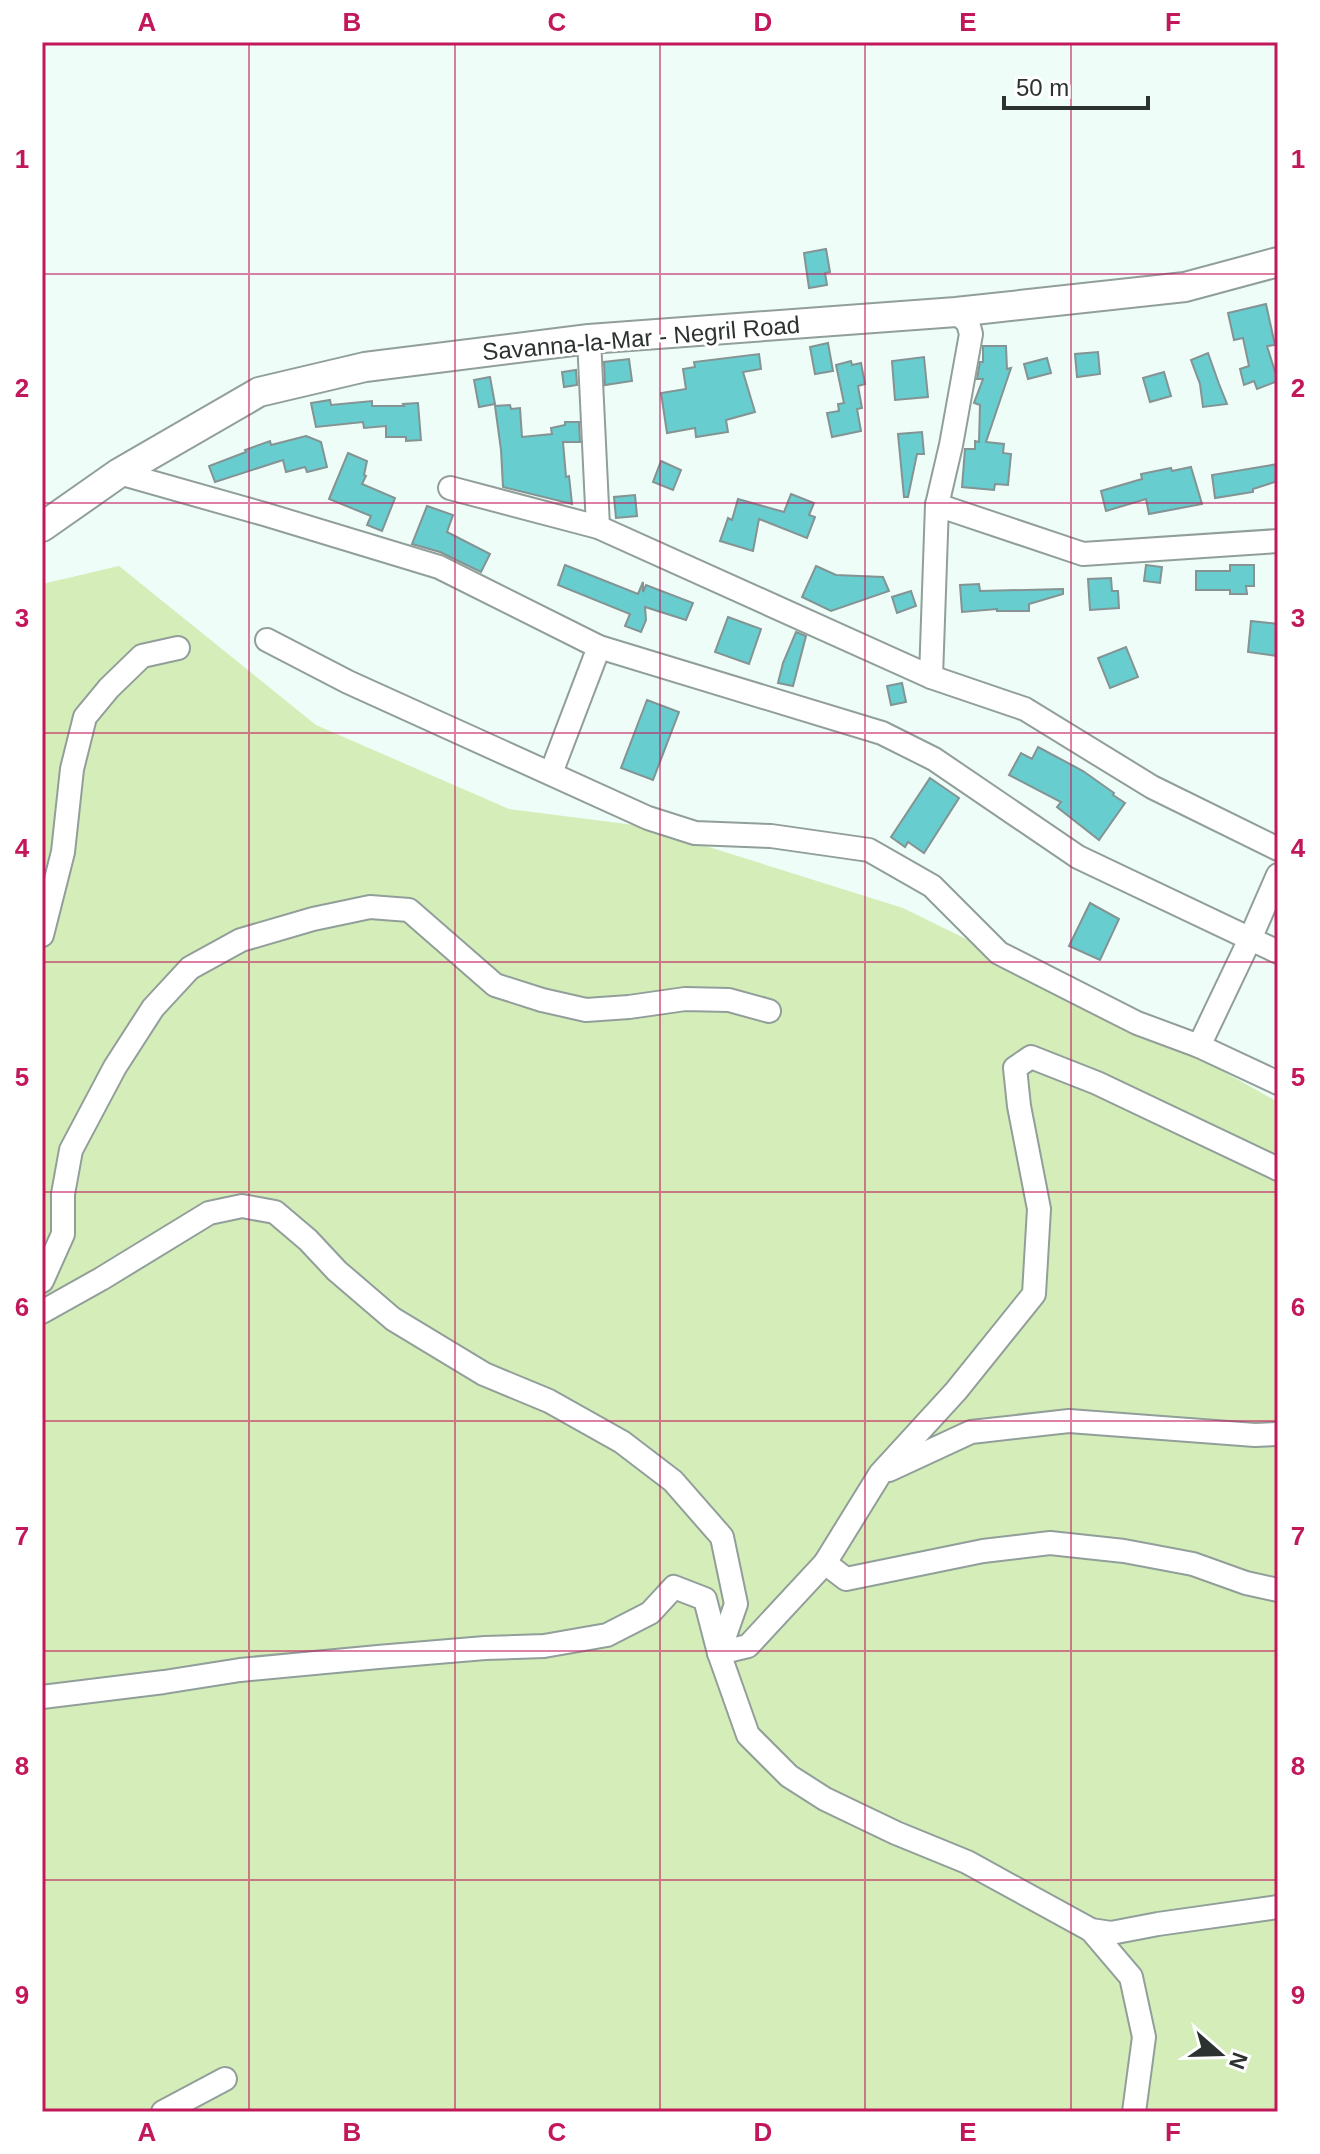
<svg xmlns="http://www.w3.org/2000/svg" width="1320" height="2154" font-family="Helvetica,sans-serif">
  <rect width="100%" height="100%" fill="#eefdf8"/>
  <polygon fill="#d5eeb9" points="119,566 316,725 509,809 642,826 903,908 1137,1023 1278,1102 1278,2112 42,2112 42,584"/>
  <g fill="#67cdce" stroke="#849393" stroke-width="2">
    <polygon points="826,249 830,272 825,273 827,285 809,288 804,253"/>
    <polygon points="1266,304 1275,345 1267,346 1278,381 1257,389 1254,381 1244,385 1240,369 1249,366 1243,338 1234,340 1228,313"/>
    <polygon points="828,343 833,371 815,374 810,347"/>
    <polygon points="983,346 1006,346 1007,369 1011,368 986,442 1004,444 1003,453 1011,454 1008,485 995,484 994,490 962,487 965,449 975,449 975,441 979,442 980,405 974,403 983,379 977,379 980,362 983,362"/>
    <polygon points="1098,352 1100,374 1077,377 1075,354"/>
    <polygon points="1208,353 1219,384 1227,404 1203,407 1200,384 1191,360"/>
    <polygon points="759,354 761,369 743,372 755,412 726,420 728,432 696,437 695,428 667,433 661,393 686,389 683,369 695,367 694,362"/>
    <polygon points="924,357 928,397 895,400 892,361"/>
    <polygon points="1047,358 1051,373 1028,379 1024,364"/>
    <polygon points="629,359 632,381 605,385 604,362"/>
    <polygon points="851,361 852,365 861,363 865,384 858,386 862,408 857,409 861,431 832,437 827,413 839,411 838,404 844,403 836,365"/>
    <polygon points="576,370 577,385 564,387 562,372"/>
    <polygon points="1164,372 1171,396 1150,402 1143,378"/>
    <polygon points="490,377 495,404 479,407 474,380"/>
    <polygon points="330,400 331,405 372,401 372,406 404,406 403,404 418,403 421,440 406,441 406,437 386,437 386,426 364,428 363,422 316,427 311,403"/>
    <polygon points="510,405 511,409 520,408 522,437 552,434 551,428 565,425 565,422 579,422 580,442 563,442 566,477 569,476 572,504 503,487 501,450 495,406"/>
    <polygon points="922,432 924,454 917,454 908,497 904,497 898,434"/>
    <polygon points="306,436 321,442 327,467 307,472 305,467 286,472 283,460 215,482 209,466 246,452 245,450 270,441 271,445"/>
    <polygon points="348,453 367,461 364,475 366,476 362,484 395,498 382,531 367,525 371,516 329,499"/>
    <polygon points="661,461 681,470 673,490 653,482"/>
    <polygon points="1278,464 1278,481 1253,489 1253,492 1215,498 1212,475"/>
    <polygon points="1191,467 1202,504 1149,514 1146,499 1106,511 1101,491 1142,479 1141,474 1171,468 1172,471"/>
    <polygon points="791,494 814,503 809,515 815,517 807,538 759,519 753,551 720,541 728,518 732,520 738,499 784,512"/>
    <polygon points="635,495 637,516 616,518 614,497"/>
    <polygon points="427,506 453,515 447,532 490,554 481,572 440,552 412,544"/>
    <polygon points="565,565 638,594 643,582 643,592 646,585 693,603 686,620 645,607 646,620 641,632 625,626 630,614 558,585"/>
    <polygon points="1146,565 1162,567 1160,583 1144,581"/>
    <polygon points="1230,565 1254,565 1254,586 1246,586 1247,594 1230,594 1230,590 1196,590 1196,571 1230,571"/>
    <polygon points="816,566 836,575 883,577 889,591 831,611 802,597"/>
    <polygon points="1111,578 1112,591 1118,591 1119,608 1090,610 1088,579"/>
    <polygon points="979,584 980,591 1063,589 1063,594 1029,604 1029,611 997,611 997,609 962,612 960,585"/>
    <polygon points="911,591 916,606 897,613 892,597"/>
    <polygon points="728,617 761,629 749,664 715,652"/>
    <polygon points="1251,621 1278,624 1278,656 1248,652"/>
    <polygon points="796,632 806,636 793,686 778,683 783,663"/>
    <polygon points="1126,647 1138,677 1110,688 1098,658"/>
    <polygon points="902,683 906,702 891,705 887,686"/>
    <polygon points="647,700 679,712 653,780 621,768"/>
    <polygon points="1038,747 1083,771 1114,793 1113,795 1125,803 1099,840 1057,807 1061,802 1009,775 1021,753 1032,759"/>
    <polygon points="930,778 959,798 924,853 908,842 905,847 891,837"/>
    <polygon points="1090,903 1119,919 1100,960 1069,946"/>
  </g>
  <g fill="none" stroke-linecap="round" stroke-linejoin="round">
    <defs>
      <g id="minor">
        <polyline points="589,339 598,527"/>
        <polyline points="119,473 264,514 439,567 599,647 882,733 934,759 1078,857 1278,952"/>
        <polyline points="450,488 598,527 931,677 1025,709 1152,787 1278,849"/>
        <polyline points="937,505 951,445 971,334 968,323 956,312"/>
        <polyline points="267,640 348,682 648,818 695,833 771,836 869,850 932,886 999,953 1137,1023 1199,1046 1278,1083"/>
        <polyline points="931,677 937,505 1083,554 1278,541"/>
        <polyline points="551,773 599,647"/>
        <polyline points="42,935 63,852 72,769 85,717 109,688 142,656 178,648"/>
        <polyline points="1199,1046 1250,939 1278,875"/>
        <polyline points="1278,1169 1097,1083 1031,1057 1015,1068 1019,1106 1039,1209 1034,1294 956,1391 880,1474 825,1563 748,1646 719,1653 748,1735 789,1776 825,1799 896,1833 967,1862 1091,1930 1111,1933 1158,1924 1278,1907"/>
        <polyline points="42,1281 63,1234 63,1194 71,1150 115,1067 153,1008 190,968 241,940 313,919 370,907 409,910 495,985 542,1000 586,1010 629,1007 685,999 729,1000 769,1011"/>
        <polyline points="42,1312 101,1279 209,1213 242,1206 275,1212 308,1240 337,1271 393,1319 484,1374 549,1401 622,1442 673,1481 722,1537 736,1604 719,1653"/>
        <polyline points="889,1470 971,1432 1069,1421 1255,1435 1278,1434"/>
        <polyline points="825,1563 846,1579 983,1551 1050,1543 1124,1551 1193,1564 1246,1583 1278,1590"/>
        <polyline points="42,1697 164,1682 240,1670 378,1657 485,1648 544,1646 607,1635 650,1613 674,1587 705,1599 719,1653"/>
        <polyline points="1091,1930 1131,1977 1144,2037 1134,2112"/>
        <polyline points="163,2112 225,2079"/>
      </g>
      <polyline id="major" points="42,527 119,473 259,392 365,367 589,339 956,312 1185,287 1278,262"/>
    </defs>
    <use href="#minor" stroke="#919e9a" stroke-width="26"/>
    <use href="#major" stroke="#919e9a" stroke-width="32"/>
    <use href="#minor" stroke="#fff" stroke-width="22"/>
    <use href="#major" stroke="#fff" stroke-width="28"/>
  </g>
  <path fill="none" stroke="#c2185b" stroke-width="2" stroke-opacity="0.55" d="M249,42V2112M455,42V2112M660,42V2112M865,42V2112M1071,42V2112M42,274H1278M42,503H1278M42,733H1278M42,962H1278M42,1192H1278M42,1421H1278M42,1651H1278M42,1880H1278"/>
  <g text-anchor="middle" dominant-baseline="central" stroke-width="6" stroke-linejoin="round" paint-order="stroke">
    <g font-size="24" fill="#2c3230" stroke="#fff">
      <text transform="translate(641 338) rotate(-5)">Savanna-la-Mar - Negril Road</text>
    </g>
  </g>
  <rect width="1320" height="2154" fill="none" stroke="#ffffff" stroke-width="88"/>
  <g transform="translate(1220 2054) rotate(110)" stroke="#ffffff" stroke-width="6" paint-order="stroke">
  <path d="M0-6L14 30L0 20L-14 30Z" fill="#2c3230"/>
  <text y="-12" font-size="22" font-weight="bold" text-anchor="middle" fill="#2c3230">N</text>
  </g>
  <path d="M1004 96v12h144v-12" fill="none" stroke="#2c3230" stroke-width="4"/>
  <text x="1016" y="96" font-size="24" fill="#2c3230" stroke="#ffffff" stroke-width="6" paint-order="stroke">50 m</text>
  <rect x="44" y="44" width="1232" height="2066" fill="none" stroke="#c2185b" stroke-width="3"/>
  <g font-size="26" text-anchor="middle" font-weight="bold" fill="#c2185b">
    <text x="147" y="31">A</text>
    <text x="352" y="31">B</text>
    <text x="557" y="31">C</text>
    <text x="763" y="31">D</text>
    <text x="968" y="31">E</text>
    <text x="1173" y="31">F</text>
    <text x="22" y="168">1</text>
    <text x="1298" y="168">1</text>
    <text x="22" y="397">2</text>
    <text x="1298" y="397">2</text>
    <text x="22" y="627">3</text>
    <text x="1298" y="627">3</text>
    <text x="22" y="857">4</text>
    <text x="1298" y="857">4</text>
    <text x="22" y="1086">5</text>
    <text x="1298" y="1086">5</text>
    <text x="22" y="1316">6</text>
    <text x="1298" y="1316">6</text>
    <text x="22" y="1545">7</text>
    <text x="1298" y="1545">7</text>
    <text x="22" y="1775">8</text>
    <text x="1298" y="1775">8</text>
    <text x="22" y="2004">9</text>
    <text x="1298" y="2004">9</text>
    <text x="147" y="2141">A</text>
    <text x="352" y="2141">B</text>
    <text x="557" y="2141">C</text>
    <text x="763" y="2141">D</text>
    <text x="968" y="2141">E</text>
    <text x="1173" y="2141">F</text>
  </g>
</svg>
